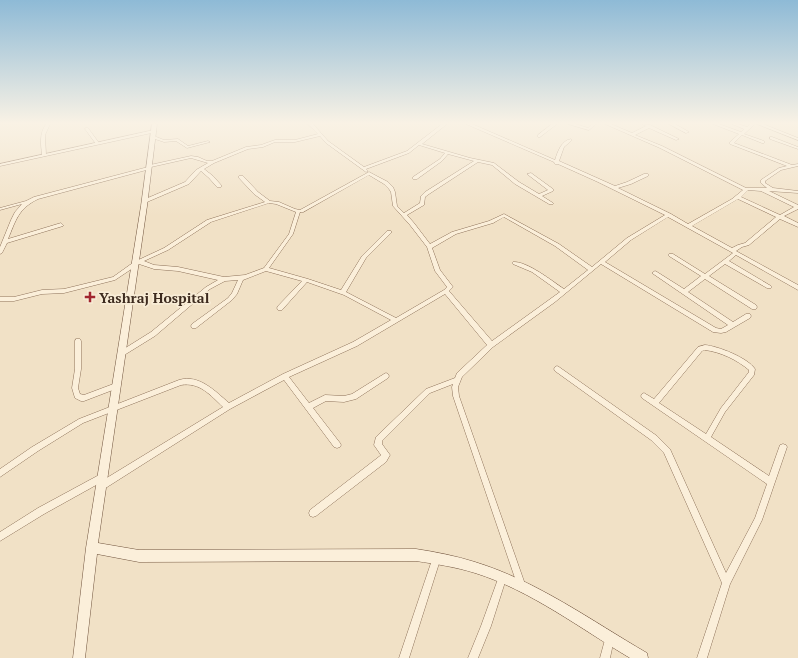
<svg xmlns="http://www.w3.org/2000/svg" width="798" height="658" font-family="'PT Serif',serif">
  <rect width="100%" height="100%" fill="#f1e1c6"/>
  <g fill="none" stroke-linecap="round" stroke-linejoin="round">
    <defs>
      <g id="minor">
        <path d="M46,124H50L45,135L46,155L44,156L42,155C41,144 39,134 46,124Z"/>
        <path d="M308,124H313L328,141L364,167L407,151L442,124H447L422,144L470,158L494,163L519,182L539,194L548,190L527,174L531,173L553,189V191L542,196L553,203V204H549L515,184L492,165L478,162L429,194L425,197L424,205L407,215L414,223L430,244L452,232L489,221L504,214L559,244L592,267L627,238L665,215L598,182L558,164H555L554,162L466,124H472L555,160C558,151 561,141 571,139V141L564,147L559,161L615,186L627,182L644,174H648V176L631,184L618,188L671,214L688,224L732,199L743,190L660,148L605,124H611L632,133L646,126L642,124L650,125L679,139L676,140L649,128L635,135L662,146L746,188H767L761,183V180L779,168L787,166L730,144V142L739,134L713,124H719L741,132L744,129L732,124H738L747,127L750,124H755L744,134L764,141V143H762L742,135L734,143L792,165L798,164V166L781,170L765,181V183L773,188L798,191V193L769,191L798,205V209L784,216L798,223V227L780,219L749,245L742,247L736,251L798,285V290L736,255L729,261L771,286L772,287L771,288H767L725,264L709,276L756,305L757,307L756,309H752L705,279L688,292L733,322L746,314H750L751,316L750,318L726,332L721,333L713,332L601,264L555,302L493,347L462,377L458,387L459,396L526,587L525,590L522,591L519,590L518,587L453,396L452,387L453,384L430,393L382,441V444L390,455L386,462L316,516L313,517L310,516L309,513L310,510L380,456L381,455L374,445L376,437L426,389L455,378L457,373L487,345L445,294L357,346L289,377L309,403L325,395L344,396L352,394L384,374L386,373L388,374L389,376L388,378L356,399L344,402L326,401L313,408L340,443L341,445L340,447L337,448L334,447L284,380L230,409L104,489L101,490L98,489L97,486L98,484L44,514L0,541V532L38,508L99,475L102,474L105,475V479L223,407C210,395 200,382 181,385L83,423L38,451L0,477V469L32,447L79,419L179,380C199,374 215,391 229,403L283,374L353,342L391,320L344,295L307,282L282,310H278L277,308L278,306L302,281L266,271L243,280L237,294L232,300L196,328H192L191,326L192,324L228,298L232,293L238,280L225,281L210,289L155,336L121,357L119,356L118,354L119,352L151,332L206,287L218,280L178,271L154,269L139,264L115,280L64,293L42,294L14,301H0V297H14L42,290L64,289L113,277L134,262L164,248L207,220L265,202L254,194L239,178V176H243L258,192L270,201L279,202L295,209L300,210L369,172L388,182L393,187L395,192L397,206L404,213L420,203L421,196L425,192L474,161L448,154L442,161L417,179H413V177L440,159L445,153L419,145L409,153L366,169L368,171L366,172L326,143L320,136L295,142H275L263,147L248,149L214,163L204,169L213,176L221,185V187H217L209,178L201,171L189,184L147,202H143V200L185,182L196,170L208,163L191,158L151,167L150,169L38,199C18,209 16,220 8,239L61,223L63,225V226L7,243L2,253L0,254V247L11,220L15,212L22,204L0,210V208L26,201L34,197L148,167L149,165H150L191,156L198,157L207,161H212L246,147L261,145L275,140H295L318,134ZM369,175L384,184L389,189L391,192L393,206L410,225L427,247L435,271L447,287L444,290L396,318L346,292L366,258L391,233V231H387L362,256L341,290L308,279L269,268L293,234L300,212H303ZM748,190L761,191L794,207L780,215L741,197ZM738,199L776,217L745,243L738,245L732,248L692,226ZM269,203L276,204L296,212L289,234L264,268L245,275L224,277L178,267L154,265L144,261L168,250L211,222ZM504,217L555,246L588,270L564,289C552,281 527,261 513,262L512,263L513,264L532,272L560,292L492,341L449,291L453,287L440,270L432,248L456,234L493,223ZM668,217L733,253L705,274L673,254H669L668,255L669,256L701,276L684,289L657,272L655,271L652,273L728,325L721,329L716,328L605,262L631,240Z"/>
        <polygon points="552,124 557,124 540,137 538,137 538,135"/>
        <polygon points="568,124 576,124 588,128 592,124 596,124 589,130"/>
        <polygon points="669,124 675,124 689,132 686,133"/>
        <polygon points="757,124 763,124 798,138 798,140"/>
        <polygon points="86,128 88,128 99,143 98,144 96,144 85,129"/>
        <polygon points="152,136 154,136 164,140 178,139 188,146 208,141 210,142 187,148 176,141 164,142 152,138"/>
        <polygon points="770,137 772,137 798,147 798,149 770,139"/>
        <polygon points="76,339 80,339 81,341 81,369 78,388 80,394 84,395 116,383 118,384 119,386 118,388 84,401 81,401 75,398 72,388 75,369 75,341"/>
        <path d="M705,345C718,346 748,358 755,369L754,375L725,412L711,437L769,476L780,445L783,444L786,445L787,447L762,520L730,584L707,658H697L722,583L664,453L651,440L555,371L554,369L555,367L557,366L559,367L657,436L670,449L726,573L755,518L767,484L642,398L641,396L642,394L644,393L654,399L698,347ZM705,350C721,352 737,360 749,370V372L721,408L706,434L659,403L702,351Z"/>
        <polygon points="437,553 440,554 441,557 409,658 399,658 433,557 434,554"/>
        <polygon points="502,575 505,576 506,579 491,626 478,658 468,658 481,626 498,579 499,576"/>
        <polygon points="609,634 612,636 614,639 610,658 600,658 606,636"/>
      </g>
      <polygon id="tertiary" points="154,130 156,131 156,132 0,166 0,164"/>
      <path id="secondary" d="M152,124H157L147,206L98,543L139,550L416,549C436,552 456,556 475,562C537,581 592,621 647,653L648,658H630C581,629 530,590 475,573C456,567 436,564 416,561L139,562L97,554L85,658H73L86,548L141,206Z"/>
    </defs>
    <use href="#minor" stroke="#8e725a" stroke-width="1"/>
    <use href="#tertiary" stroke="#8e725a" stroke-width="1"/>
    <use href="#secondary" stroke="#70533d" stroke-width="1"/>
    <use href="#minor" fill="#fbefda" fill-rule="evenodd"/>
    <use href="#tertiary" fill="#fbefda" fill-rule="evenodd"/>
    <use href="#secondary" fill="#fbefda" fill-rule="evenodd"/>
  </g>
  <linearGradient id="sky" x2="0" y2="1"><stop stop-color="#8ebad6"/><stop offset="0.57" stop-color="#f9f2e5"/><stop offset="1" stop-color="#f9f2e5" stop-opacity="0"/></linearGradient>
  <rect width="798" height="216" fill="url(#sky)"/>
  <path fill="#a1262f" stroke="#f8ecd6" stroke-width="1.5" d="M88 291h4v4h4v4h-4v4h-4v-4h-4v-4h4z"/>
  <g text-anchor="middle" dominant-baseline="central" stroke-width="3.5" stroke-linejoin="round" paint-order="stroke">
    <g font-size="14" font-weight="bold" fill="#3d2b1f" stroke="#f8ecd6" text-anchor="start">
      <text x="99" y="297">Yashraj Hospital</text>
    </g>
  </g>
</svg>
